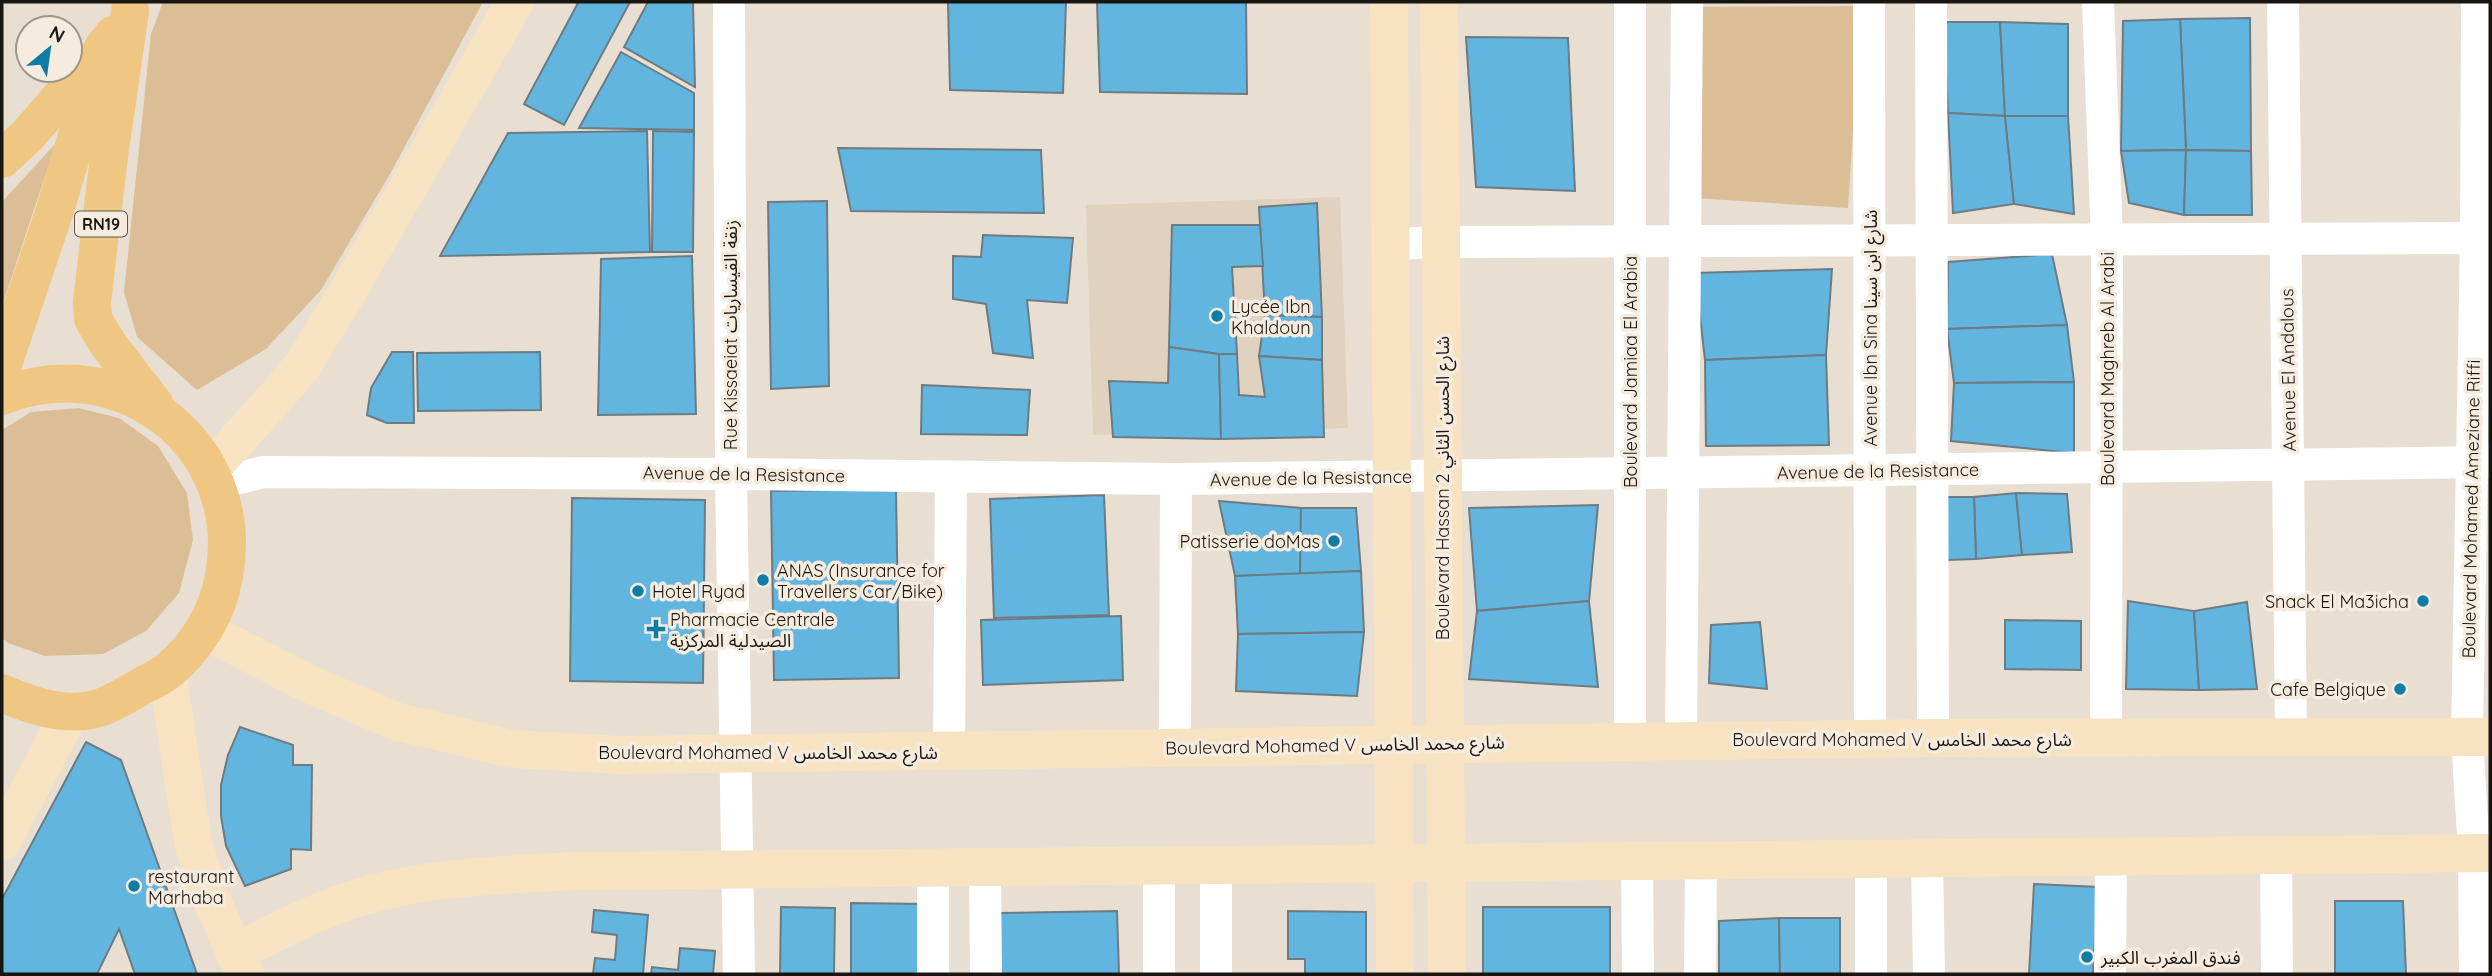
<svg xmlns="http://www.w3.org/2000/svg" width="2492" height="976" font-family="Quicksand,'Noto Sans Arabic',sans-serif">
  <rect width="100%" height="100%" fill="#e8ded1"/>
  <polygon fill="#e1d2bf" points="1340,197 1348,428 1093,435 1086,205"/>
  <g fill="#dbbe95">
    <polygon points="163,2 483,2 390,174 321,290 266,349 197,390 137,337 124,292 151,34"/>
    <polygon points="1861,6 1848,208 1695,198 1692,7"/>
    <polygon points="56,143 2,306 2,202"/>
    <polygon points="79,408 119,418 158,446 187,493 193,540 179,593 146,631 103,654 45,656 8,643 2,638 2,430 31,412"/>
  </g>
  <g fill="#61b5de" stroke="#6d7b83" stroke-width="2">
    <polygon points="575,2 630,2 564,125 524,104 578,3"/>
    <polygon points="648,2 693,2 695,87 624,47"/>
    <polygon points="948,2 1066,2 1063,93 950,90"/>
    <polygon points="1097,2 1246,2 1247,94 1100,92"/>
    <polygon points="2250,18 2251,151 2186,150 2180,19"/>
    <polygon points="2180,19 2186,150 2121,151 2123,21"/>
    <polygon points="1944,22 2000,22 2005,116 1948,113"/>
    <polygon points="2000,22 2068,24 2068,116 2005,116"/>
    <polygon points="1466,37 1568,38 1575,191 1476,187"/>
    <polygon points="621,52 694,93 694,130 579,128"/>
    <polygon points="1948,113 2005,116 2014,204 1953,213"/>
    <polygon points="2005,116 2068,116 2074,214 2014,204"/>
    <polygon points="647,131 650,252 440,256 508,133"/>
    <polygon points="653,131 694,132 693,252 652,252"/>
    <polygon points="838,148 1041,150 1044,213 851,211"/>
    <polygon points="2186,150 2184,215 2129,203 2121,151"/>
    <polygon points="2186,150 2251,151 2252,215 2184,215"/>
    <polygon points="827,201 829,386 771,389 768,202"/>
    <polygon points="1317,203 1322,317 1265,315 1259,207"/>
    <polygon points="1172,225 1260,225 1263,266 1232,267 1237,354 1219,354 1169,347"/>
    <polygon points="983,235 1073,238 1067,303 1027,300 1033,358 993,353 986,304 953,299 953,256 981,257"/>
    <polygon points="2052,254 2067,325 1947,329 1948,262"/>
    <polygon points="692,256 696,414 598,415 601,259"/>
    <polygon points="1832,269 1826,355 1705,360 1695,273"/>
    <polygon points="1265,315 1322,317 1322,360 1259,356"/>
    <polygon points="2067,325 2074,382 1954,383 1947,329"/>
    <polygon points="1169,347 1219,354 1221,439 1113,437 1109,381 1168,383"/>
    <polygon points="392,352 413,352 414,423 387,423 367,415 371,388"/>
    <polygon points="540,352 541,410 418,411 417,353"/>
    <polygon points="1219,354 1237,354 1239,395 1265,397 1259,356 1322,360 1324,437 1221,439"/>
    <polygon points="1826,355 1829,445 1706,446 1705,360"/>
    <polygon points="2074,382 2074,453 1951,441 1954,383"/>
    <polygon points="922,385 1030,390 1027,435 921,434"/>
    <polygon points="896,489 899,678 774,680 771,491"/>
    <polygon points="2016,493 2022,555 1976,559 1974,497"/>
    <polygon points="2016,493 2067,494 2072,552 2022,555"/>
    <polygon points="1104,495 1109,615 994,618 990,499"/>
    <polygon points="1939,497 1974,497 1976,559 1946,560"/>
    <polygon points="572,498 705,500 703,683 570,681"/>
    <polygon points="1219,501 1301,508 1300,574 1235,576"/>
    <polygon points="1598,505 1589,601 1477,611 1469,508"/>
    <polygon points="1301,508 1356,508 1361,571 1300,574"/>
    <polygon points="1361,571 1364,632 1238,634 1235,576"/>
    <polygon points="1589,601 1598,687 1469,679 1477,611"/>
    <polygon points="2128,601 2194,611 2199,690 2126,689"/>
    <polygon points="2247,602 2257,689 2199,690 2194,611"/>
    <polygon points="1121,616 1123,680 983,685 981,620"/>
    <polygon points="2005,620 2081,621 2081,670 2005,669"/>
    <polygon points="1760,622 1767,689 1709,683 1711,625"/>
    <polygon points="1364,632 1357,696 1236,691 1238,634"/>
    <polygon points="240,727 293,745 293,765 312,765 311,850 291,849 291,869 245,886 226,846 221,816 221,785 228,755"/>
    <polygon points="86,742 121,760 197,974 135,974 119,929 97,974 2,974 2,899"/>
    <polygon points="2034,884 2098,887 2093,974 2029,974"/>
    <polygon points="2335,901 2403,901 2406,974 2335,974"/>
    <polygon points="851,903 925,904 925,974 851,974"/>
    <polygon points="781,907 835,908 834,974 780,974"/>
    <rect x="1483" y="907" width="127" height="67"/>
    <polygon points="594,910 648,915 643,974 593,974 595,958 615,960 617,935 592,932"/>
    <polygon points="1117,911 1119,974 1001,974 1000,913"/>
    <polygon points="1288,911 1366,912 1366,974 1305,974 1305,959 1288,959"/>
    <polygon points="1779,918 1780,974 1719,974 1719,921"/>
    <polygon points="1779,918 1840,918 1840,974 1780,974"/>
    <polygon points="680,948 715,951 713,974 651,974 652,967 678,970"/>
  </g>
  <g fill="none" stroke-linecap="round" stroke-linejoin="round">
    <g stroke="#fff" stroke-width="32">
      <polyline points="729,2 731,474 739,974"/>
      <polyline points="1630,2 1630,741"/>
      <polyline points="1869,2 1870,739"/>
      <polyline points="1931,2 1933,738"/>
      <polyline points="2098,2 2107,240 2106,737"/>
      <polyline points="2283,2 2291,737"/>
      <polyline points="1390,244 1441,242 2490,238"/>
      <polyline points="216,484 263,472 731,474 1176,479 2490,462"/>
      <polyline points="1681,741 1687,2"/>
      <polyline points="1175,747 1176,479"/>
      <polyline points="949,750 951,477"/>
      <polyline points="2276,854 2277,974"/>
      <polyline points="1927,858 1929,974"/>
      <polyline points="1637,861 1638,974"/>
      <polyline points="1159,865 1159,974"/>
      <polyline points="985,867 986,974"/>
      <polyline points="933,868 933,974"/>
      <polyline points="1216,974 1216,865"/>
      <polyline points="1700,974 1701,860"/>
      <polyline points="1871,974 1871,858"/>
      <polyline points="2110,974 2111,856"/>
      <polyline points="2475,974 2474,853 2467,737 2476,238 2477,2"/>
    </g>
    <g stroke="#f7e3c1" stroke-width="38">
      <polyline points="1389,2 1395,974"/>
      <polyline points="1439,2 1447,974"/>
      <polyline points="210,470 290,381 304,363 348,291 515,2"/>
      <polyline points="204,630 307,683 395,721 512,749 621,755 1933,738 2490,737"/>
      <polyline points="167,672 193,842 208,892 245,974"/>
      <polyline points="2,841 70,713"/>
      <path d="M234,953C263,939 292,923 322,911C402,877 491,875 577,871L2490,853"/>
    </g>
    <g stroke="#efc783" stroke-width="38">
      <polyline points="130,11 109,156 92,302 93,319 108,344 155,405"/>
      <polyline points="2,159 27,136 93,60"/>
      <polyline points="2,367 55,210 103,48 113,35"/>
      <path d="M2,396C122,348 248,446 224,576C218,612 198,646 169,670C161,677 151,681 142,686C128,694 114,703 99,708C68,718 31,706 2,693"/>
    </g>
  </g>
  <g fill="#0f7ca5" stroke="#f5ebde" stroke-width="2.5">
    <circle cx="1217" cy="316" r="7"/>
    <circle cx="1334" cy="541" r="7"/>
    <circle cx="763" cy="580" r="7"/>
    <circle cx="638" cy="591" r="7"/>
    <circle cx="2423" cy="601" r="7"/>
    <path d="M652.5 618.5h7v7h7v7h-7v7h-7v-7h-7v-7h7z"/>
    <circle cx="2400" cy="689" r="7"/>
    <circle cx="134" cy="886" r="7"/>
    <circle cx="2087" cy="957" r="7"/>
  </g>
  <g text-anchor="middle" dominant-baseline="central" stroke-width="7" stroke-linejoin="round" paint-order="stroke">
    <rect fill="#f5ebde" stroke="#5b564e" stroke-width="2" x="75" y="211.5" width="52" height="25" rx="5"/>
    <g font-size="16" font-weight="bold" fill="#191611">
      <text x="101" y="224">RN19</text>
    </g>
    <g font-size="18" fill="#191611" stroke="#f5ebde" text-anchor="start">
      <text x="1231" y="306">Lycée Ibn<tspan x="1231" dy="21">Khaldoun</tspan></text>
      <text x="1320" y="541" text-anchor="end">Patisserie doMas</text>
      <text x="777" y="570">ANAS (Insurance for<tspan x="777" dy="21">Travellers Car/Bike)</tspan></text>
      <text x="652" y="591">Hotel Ryad</text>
      <text x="2409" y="601" text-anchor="end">Snack El Ma3icha</text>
      <text x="670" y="619">Pharmacie Centrale<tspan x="670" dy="21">الصيدلية المركزية</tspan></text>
      <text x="2386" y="689" text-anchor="end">Cafe Belgique</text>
      <text x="148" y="876">restaurant<tspan x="148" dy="21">Marhaba</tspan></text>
      <text x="2101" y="957">فندق المغرب الكبير</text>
    </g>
    <g font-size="18" fill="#191611" stroke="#f5ebde">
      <text transform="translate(1870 328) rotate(-90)">Avenue Ibn Sina شارع ابن سينا</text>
      <text transform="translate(730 335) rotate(-90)">Rue Kissaeiat زنقة القيساريات</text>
      <text transform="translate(2107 369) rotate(-90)">Boulevard Maghreb Al Arabi</text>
      <text transform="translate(2288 370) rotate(-91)">Avenue El Andalous</text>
      <text transform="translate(1630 372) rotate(-90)">Boulevard Jamiaa El Arabia</text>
      <text transform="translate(1878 471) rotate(-1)">Avenue de la Resistance</text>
      <text transform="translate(744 474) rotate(1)">Avenue de la Resistance</text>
      <text transform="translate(1311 478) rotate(-1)">Avenue de la Resistance</text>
      <text transform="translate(1442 488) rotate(-90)">Boulevard Hassan 2 شارع الحسن الثاني</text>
      <text transform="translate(2471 509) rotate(-89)">Boulevard Mohamed Ameziane Riffi</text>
      <text x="1902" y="739">Boulevard Mohamed V شارع محمد الخامس</text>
      <text transform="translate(1335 745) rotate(-1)">Boulevard Mohamed V شارع محمد الخامس</text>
      <text x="768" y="752">Boulevard Mohamed V شارع محمد الخامس</text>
    </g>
  </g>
  <rect width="2492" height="976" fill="none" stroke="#191611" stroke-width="7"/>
  <g transform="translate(49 49) rotate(29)"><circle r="33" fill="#f5ebde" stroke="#9d968c" stroke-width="2"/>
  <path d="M0-5L12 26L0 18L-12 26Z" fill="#0f7ca5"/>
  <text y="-10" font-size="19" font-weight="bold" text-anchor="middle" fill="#191611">N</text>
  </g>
</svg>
